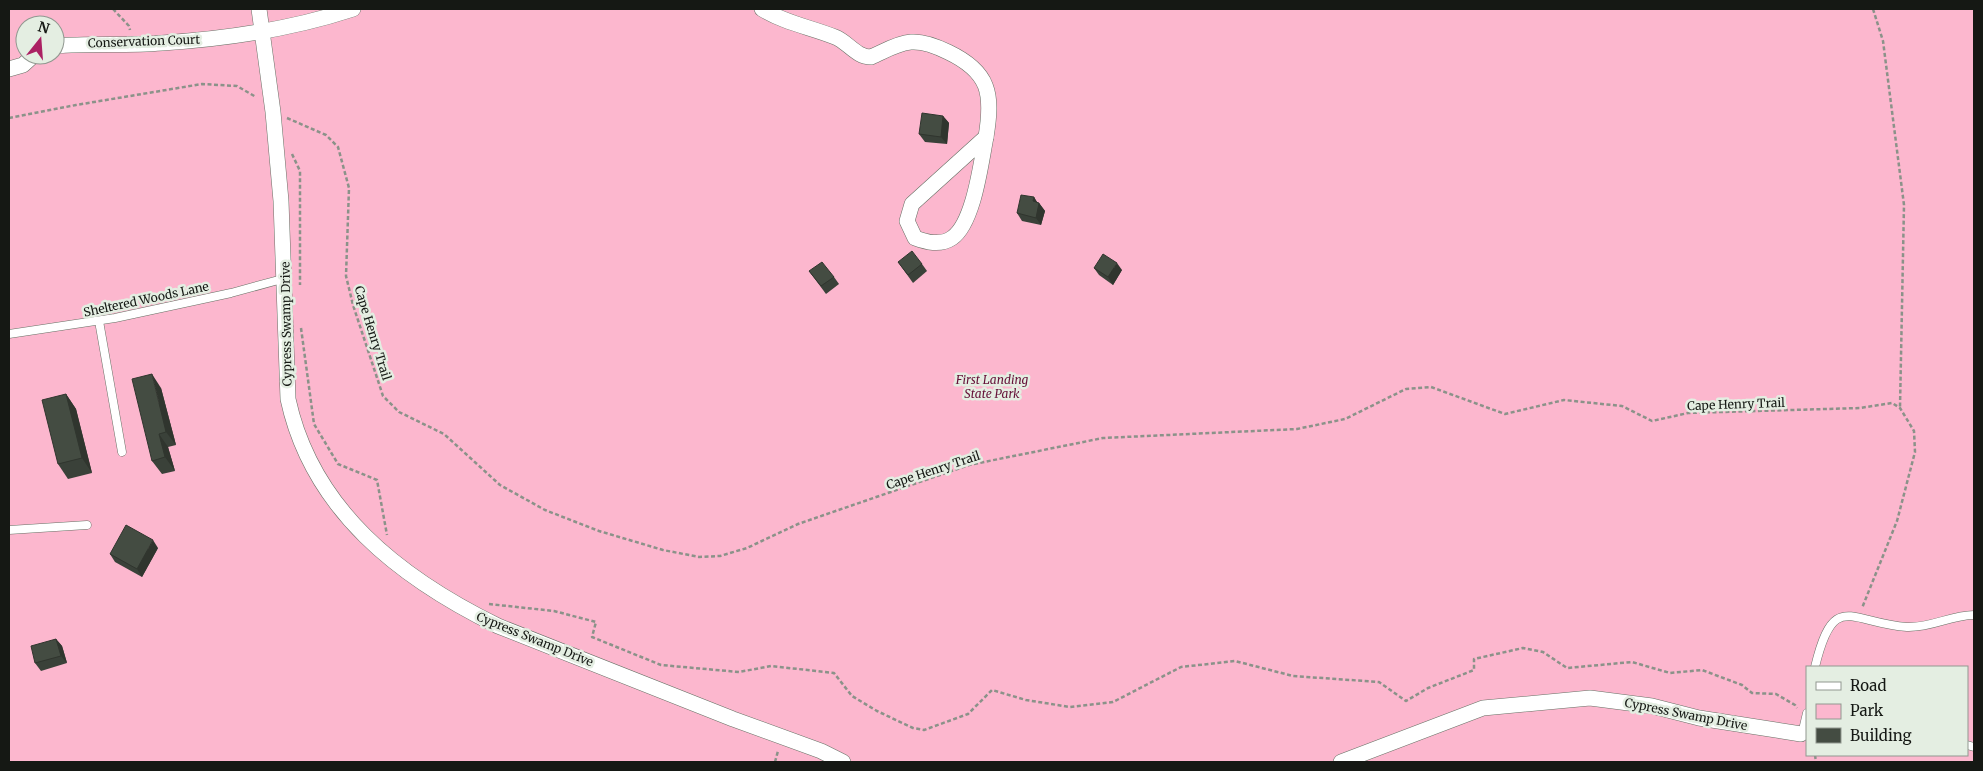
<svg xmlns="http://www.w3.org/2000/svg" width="1983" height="771" font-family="Merriweather,serif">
  <rect width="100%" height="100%" fill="#e4eee2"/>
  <path fill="#fcb7ce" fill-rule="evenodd" d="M9,9H1974V762H9ZM25,25H55V55H25ZM1807,667H1967V755H1807Z"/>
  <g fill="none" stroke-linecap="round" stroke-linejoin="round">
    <defs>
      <g id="lane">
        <polyline points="99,321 122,452"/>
        <polyline points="9,334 115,318 231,293 286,278"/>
        <polyline points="9,530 87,525"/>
        <path d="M1815,667C1834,589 1850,623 1907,627C1931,628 1951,615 1974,615"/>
        <polyline points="1802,734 1807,713"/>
        <polyline points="1967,745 1974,747"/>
      </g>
      <g id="street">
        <path d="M259,9L273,112L281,201L288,399C312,510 400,578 498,626L733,719L821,751L843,762"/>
        <path d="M762,9C785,23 810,27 835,37C848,42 856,57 871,57C883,52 897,43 911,42C924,41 936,46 948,52C990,72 993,94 986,137"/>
        <path d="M55,46C91,43 126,46 162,43C226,39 292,29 353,9"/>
        <polyline points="9,69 23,65 34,55"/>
        <path d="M986,137C981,162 974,223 952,238C940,246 926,242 915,238L907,221L912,204Z"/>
        <polyline points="1341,762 1483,708 1590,698 1652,706 1699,718 1801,734"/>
      </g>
    </defs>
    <use href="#lane" stroke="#677065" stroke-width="9"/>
    <use href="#street" stroke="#677065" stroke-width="16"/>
    <g stroke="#8b9289" stroke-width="2.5" stroke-dasharray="4 2.5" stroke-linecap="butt">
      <polyline points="113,9 129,26 130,30"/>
      <polyline points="1873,9 1883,41 1904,205 1900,407"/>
      <polyline points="9,118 76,105 202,84 237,86 256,97"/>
      <polyline points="287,118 326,135 338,147 349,188 346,276 353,305 383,396 399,412 444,434 500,485 545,510 599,531 663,550 699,557 720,556 747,548 798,524 969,465 1103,438 1297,429 1345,419 1406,389 1431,387 1505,414 1564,400 1622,406 1652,421 1688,413 1860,408 1892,403 1900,408 1914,431 1915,452 1897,521 1862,608"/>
      <polyline points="292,154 300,171 300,285"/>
      <polyline points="301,328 314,424 338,464 377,480 387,535"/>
      <polyline points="489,604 554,611 596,622 592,637 661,665 739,672 771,666 834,673 852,696 877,711 913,728 924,730 968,714 992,690 1026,700 1070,707 1113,702 1181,667 1235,661 1293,676 1379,682 1406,701 1428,688 1474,670 1474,659 1523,648 1543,652 1567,668 1632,662 1670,673 1702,670 1742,685 1752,693 1776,694 1795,705 1797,708"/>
      <polyline points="1815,755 1816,762"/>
      <polyline points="775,762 778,751"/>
    </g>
    <use href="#lane" stroke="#fff" stroke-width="8"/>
    <use href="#street" stroke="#fff" stroke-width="15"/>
  </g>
  <g fill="#3a4139">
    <polygon points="943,116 949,123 947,144 925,142 919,134"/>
    <polygon points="1034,197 1037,203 1039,203 1045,211 1041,225 1022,221 1017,213"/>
    <polygon points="898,262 922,264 927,271 913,283"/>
    <polygon points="1094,268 1122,270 1113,285 1099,275"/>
    <polygon points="809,271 834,277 839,284 826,294"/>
    <polygon points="161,388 176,445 168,447 175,471 162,474 152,461"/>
    <polygon points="66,394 76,409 92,473 68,479 58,464"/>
    <polygon points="158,548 142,577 115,562 110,554"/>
    <polygon points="56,639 62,646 67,663 41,671 35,663"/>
  </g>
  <g fill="#30352e">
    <polygon points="943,116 949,123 947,144 941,137"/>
    <polygon points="1034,197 1039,205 1039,203 1045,211 1041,225 1036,218 1033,201"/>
    <polygon points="1117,263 1122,270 1113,285 1108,277"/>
    <polygon points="152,374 161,388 176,445 166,432"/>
    <polygon points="66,394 76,409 92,473 82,458"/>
    <polygon points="159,434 168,447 175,471 165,457"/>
    <polygon points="153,540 158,548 142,577 137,569"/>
    <polygon points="56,639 62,646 67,663 61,656"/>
  </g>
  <g fill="#444c42" stroke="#30352e">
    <polygon points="922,113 943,116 941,137 919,134"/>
    <polygon points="1021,195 1034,197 1033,201 1039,203 1036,218 1017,213"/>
    <polygon points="912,251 922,264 908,275 898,262"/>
    <polygon points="1103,254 1117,263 1108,277 1094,268"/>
    <polygon points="822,262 834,277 821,286 809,271"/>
    <polygon points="152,374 166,432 159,434 165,457 152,461 132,379"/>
    <polygon points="66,394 82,458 58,464 42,400"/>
    <polygon points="126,525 153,540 137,569 110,554"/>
    <polygon points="56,639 61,656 35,663 31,646"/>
  </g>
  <g text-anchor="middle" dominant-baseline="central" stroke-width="5" stroke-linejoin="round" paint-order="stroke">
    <g font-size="12" fill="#151814" stroke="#e4eee2">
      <text transform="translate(144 41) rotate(-2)">Conservation Court</text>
      <text transform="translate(146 299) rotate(-12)">Sheltered Woods Lane</text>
      <text transform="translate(286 324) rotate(-91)">Cypress Swamp Drive</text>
      <text transform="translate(373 333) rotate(73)">Cape Henry Trail</text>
      <text transform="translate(1736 404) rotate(-2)">Cape Henry Trail</text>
      <text transform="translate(933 470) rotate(-18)">Cape Henry Trail</text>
      <text transform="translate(535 639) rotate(22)">Cypress Swamp Drive</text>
      <text transform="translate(1686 714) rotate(11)">Cypress Swamp Drive</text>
    </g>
    <g font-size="12" font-style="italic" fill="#661239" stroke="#e4eee2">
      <text x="992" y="379">First Landing<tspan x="992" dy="14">State Park</tspan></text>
    </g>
  </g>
  <rect width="1983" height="771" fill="none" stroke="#151814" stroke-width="20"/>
  <rect x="1806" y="666" width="162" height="90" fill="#e4eee2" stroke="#919890"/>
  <rect x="1816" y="682" width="25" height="8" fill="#ffffff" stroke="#919890"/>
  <text x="1850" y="691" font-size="15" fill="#151814">Road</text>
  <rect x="1816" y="704" width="25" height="15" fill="#fcb7ce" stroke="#919890"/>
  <text x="1850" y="716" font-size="15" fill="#151814">Park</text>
  <rect x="1816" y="728" width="25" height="15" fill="#444c42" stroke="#919890"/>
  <text x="1850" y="741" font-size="15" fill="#151814">Building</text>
  <g transform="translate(40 40) rotate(17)"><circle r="24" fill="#e4eee2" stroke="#919890"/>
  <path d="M0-4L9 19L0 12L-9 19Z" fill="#ab2163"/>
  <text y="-8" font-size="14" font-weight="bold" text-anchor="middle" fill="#151814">N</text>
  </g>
</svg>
